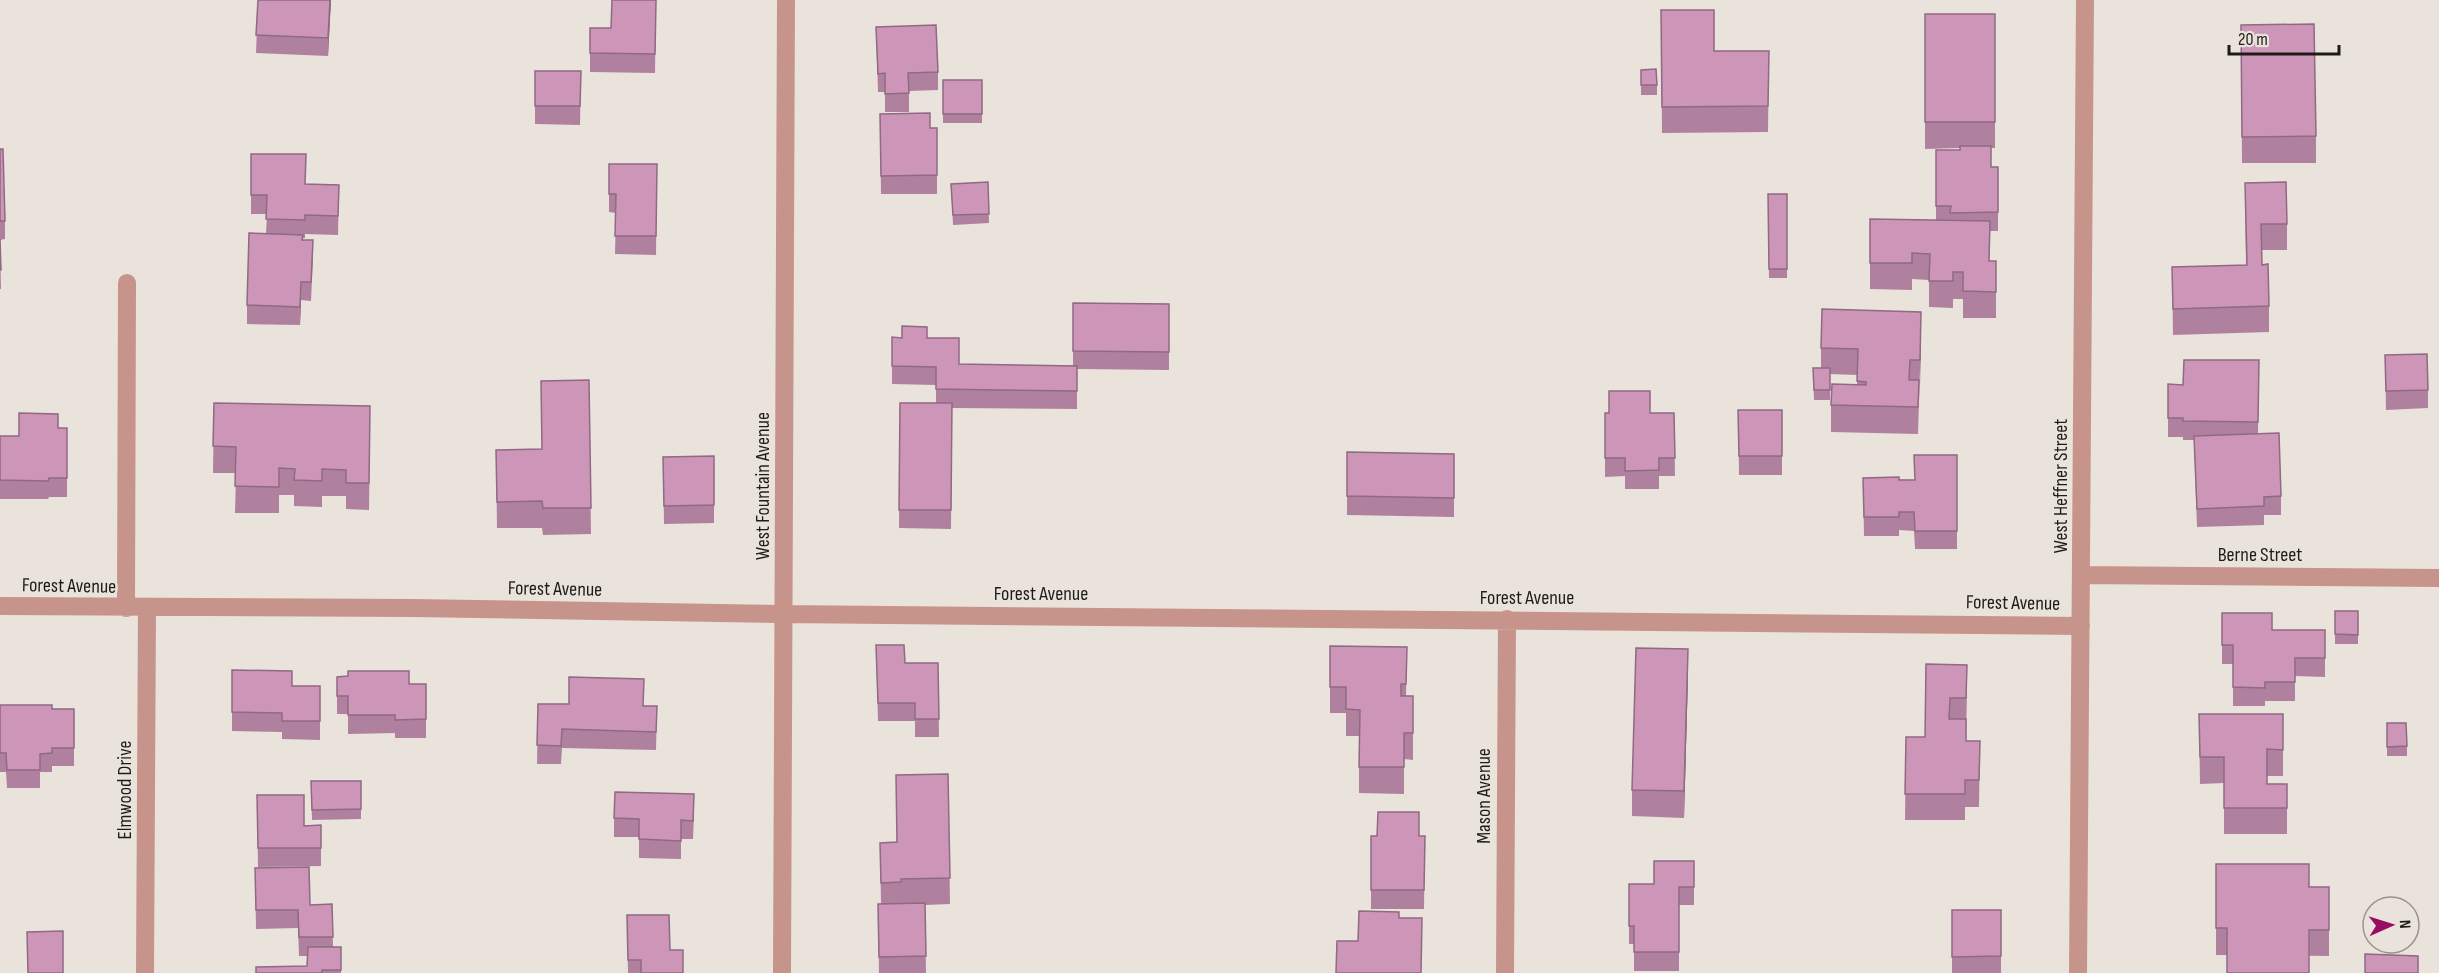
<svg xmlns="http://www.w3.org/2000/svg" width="2439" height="973" font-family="'Sofia Sans Condensed',sans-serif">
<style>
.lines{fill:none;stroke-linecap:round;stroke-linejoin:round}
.minor{stroke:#c7948b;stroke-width:18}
.wall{fill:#b0819f}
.shaded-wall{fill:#906982}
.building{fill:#cd96b9;stroke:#906982;stroke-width:1.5}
.labels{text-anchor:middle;stroke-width:5;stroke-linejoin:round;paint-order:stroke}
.street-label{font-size:20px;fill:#1e1c19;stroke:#e9e3dc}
</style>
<rect width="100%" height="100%" fill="#e9e3dc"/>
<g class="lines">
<path class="minor" d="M 2081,575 L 2439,578
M 0,606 L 413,608 L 784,614 L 2081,626
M 126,608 L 127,283
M 145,973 L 147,607
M 782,973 L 786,0
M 1505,973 L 1507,619
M 2078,973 L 2085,0"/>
</g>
<path class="wall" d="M 258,0 L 331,0 L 328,56 L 256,53 Z
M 656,0 L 655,73 L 590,72 L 590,28 L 611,28 Z
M 1661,10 L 1714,51 L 1769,51 L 1768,132 L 1662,133 Z
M 1925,14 L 1995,14 L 1995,148 L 1991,148 L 1991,167 L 1998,167 L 1998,231 L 1990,231 L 1989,261 L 1996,287 L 1996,318 L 1963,318 L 1963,299 L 1953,299 L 1953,308 L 1929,307 L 1929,280 L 1912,279 L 1912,290 L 1870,289 L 1870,219 L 1936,220 L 1936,150 L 1960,150 L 1960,148 L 1925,149 Z
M 2241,25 L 2316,136 L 2316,163 L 2242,163 Z
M 876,27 L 938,72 L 938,90 L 909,91 L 909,112 L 885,112 L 885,92 L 878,92 Z
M 1641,70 L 1657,85 L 1657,95 L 1641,95 Z
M 535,71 L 581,71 L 580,125 L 535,124 Z
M 943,80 L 982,80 L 982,123 L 943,123 Z
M 880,114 L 930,128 L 937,128 L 937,194 L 881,194 Z
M 0,149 L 5,221 L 5,239 L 0,240 L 1,289 L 0,289 Z
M 251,154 L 306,184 L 339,185 L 338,235 L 305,234 L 305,238 L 303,238 L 303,240 L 313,259 L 311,301 L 301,300 L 300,325 L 247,324 L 247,305 L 266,234 L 267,214 L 251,214 Z
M 609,164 L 657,164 L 656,255 L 615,254 L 616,213 L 609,212 Z
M 988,182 L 989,223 L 953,225 L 951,184 Z
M 2245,183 L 2287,224 L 2287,250 L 2262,250 L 2262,265 L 2269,306 L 2269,332 L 2173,335 L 2172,267 L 2246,265 Z
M 1768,194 L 1787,194 L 1787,278 L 1769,278 Z
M 1073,303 L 1169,304 L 1169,370 L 1077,369 L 1077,409 L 952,408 L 951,529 L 899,528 L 900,403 L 936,403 L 936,385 L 892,384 L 892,337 L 927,338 L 959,364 L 1073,366 Z
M 1921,338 L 1918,434 L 1831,432 L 1831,405 L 1857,385 L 1857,375 L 1830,374 L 1830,400 L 1814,400 L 1813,368 L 1821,368 L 1821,348 Z
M 2385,355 L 2428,390 L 2428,408 L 2386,410 Z
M 2259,360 L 2258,434 L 2281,496 L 2281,515 L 2264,515 L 2264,525 L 2197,527 L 2194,440 L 2183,440 L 2183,437 L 2168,437 L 2168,384 L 2183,385 Z
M 589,380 L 591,534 L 543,535 L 542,528 L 497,528 L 496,450 L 542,449 Z
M 214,403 L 370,432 L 369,510 L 346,509 L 346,496 L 322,496 L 322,507 L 294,506 L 294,495 L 279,495 L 279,513 L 235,513 L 236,473 L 213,473 Z
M 1738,410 L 1782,410 L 1782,475 L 1739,475 Z
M 1605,413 L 1674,413 L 1675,476 L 1659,476 L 1659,489 L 1625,489 L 1625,476 L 1605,477 Z
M 58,428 L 67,428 L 67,497 L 49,497 L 48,499 L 0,499 L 0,436 L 19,436 Z
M 1347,452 L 1454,454 L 1454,517 L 1347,515 Z
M 1957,455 L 1957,549 L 1915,549 L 1914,531 L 1899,530 L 1899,536 L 1864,536 L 1863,478 L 1914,480 Z
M 714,456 L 714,523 L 664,524 L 663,457 Z
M 2335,611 L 2358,611 L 2358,644 L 2335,644 Z
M 2222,613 L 2272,630 L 2325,630 L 2325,677 L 2295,676 L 2295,701 L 2265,701 L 2265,706 L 2233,706 L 2233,664 L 2222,664 Z
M 876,645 L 905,663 L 938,663 L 939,737 L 915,737 L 915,721 L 878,721 Z
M 1330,646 L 1407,647 L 1406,696 L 1413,696 L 1413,760 L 1404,759 L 1404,794 L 1359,793 L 1359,736 L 1346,736 L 1346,713 L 1330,713 Z
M 1926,664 L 1967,691 L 1966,741 L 1980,741 L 1979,807 L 1965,807 L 1965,820 L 1905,820 L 1906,737 L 1925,737 Z
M 1688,675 L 1684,818 L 1632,816 L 1632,790 Z
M 337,677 L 409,684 L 426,684 L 426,738 L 395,738 L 395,733 L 348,734 L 348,714 L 337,714 Z
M 320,686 L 320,740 L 282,739 L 282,732 L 232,731 L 232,712 Z
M 538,704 L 657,706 L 656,750 L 562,748 L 561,764 L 537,764 Z
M 0,705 L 52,709 L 74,709 L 74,766 L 52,766 L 52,772 L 40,772 L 40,788 L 7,788 L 6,772 L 0,772 Z
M 2199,714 L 2283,714 L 2283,776 L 2267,776 L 2267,784 L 2287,784 L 2287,834 L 2224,834 L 2224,783 L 2200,784 Z
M 2387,723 L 2407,746 L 2407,756 L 2387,756 Z
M 948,774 L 950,904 L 925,905 L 926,973 L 879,973 L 878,904 L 881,904 L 880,843 L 896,842 Z
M 311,781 L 361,781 L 361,819 L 312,820 Z
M 257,795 L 304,826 L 321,825 L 321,866 L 258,867 Z
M 694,813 L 693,839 L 681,839 L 681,859 L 639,858 L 639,837 L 614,837 L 614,818 Z
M 1371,836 L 1425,836 L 1424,909 L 1371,909 Z
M 1694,861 L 1694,905 L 1679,905 L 1679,971 L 1634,971 L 1634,944 L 1629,944 L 1629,884 L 1654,884 Z
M 2216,864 L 2309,887 L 2329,913 L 2329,956 L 2216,955 Z
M 255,868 L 310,905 L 332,904 L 333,947 L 341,947 L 341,973 L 256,973 L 307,966 L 308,956 L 299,956 L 298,928 L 256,929 Z
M 1952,910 L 2001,910 L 2001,973 L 1952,973 Z
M 627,915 L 670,950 L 683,973 L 628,973 Z"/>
<path class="shaded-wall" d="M 330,0 L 331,0 L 328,56 L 328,38 Z
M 301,282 L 301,300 L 300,325 L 300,307 Z
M 1921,312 L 1921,338 L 1920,387 L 1920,360 Z
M 1688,649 L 1688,675 L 1684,818 L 1684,791 Z"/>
<path class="building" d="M 258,0 L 330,0 L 328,38 L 256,35 Z
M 612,0 L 656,0 L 655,54 L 590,53 L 590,28 L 611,28 Z
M 1661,10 L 1714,10 L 1714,51 L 1769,51 L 1768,106 L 1662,107 Z
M 1925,14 L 1995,14 L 1995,122 L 1925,122 Z
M 2314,24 L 2316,136 L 2242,137 L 2241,25 Z
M 936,25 L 938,72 L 908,73 L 909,93 L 885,94 L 885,73 L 878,74 L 876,27 Z
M 1656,69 L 1657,85 L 1641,85 L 1641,70 Z
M 535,71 L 581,71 L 580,106 L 535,106 Z
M 943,80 L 982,80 L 982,114 L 943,114 Z
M 930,113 L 930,128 L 937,128 L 937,175 L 881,176 L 880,114 Z
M 1960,146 L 1991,146 L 1991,167 L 1998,167 L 1998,212 L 1950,213 L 1951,206 L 1936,206 L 1936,150 L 1960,150 Z
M 0,149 L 3,149 L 5,221 L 0,221 Z
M 251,154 L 306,154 L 305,184 L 339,185 L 338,216 L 305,215 L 305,220 L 266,219 L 267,195 L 251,195 Z
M 609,164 L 657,164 L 656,236 L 615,236 L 616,194 L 609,194 Z
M 988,182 L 989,214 L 953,215 L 951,184 Z
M 2286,182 L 2287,224 L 2261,224 L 2262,265 L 2268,264 L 2269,306 L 2173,309 L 2172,267 L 2247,265 L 2245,183 Z
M 1768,194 L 1787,194 L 1787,269 L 1769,269 Z
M 1870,219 L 1990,221 L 1989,261 L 1996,261 L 1996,292 L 1963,291 L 1963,272 L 1953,272 L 1953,281 L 1929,281 L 1930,254 L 1912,253 L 1912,263 L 1870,263 Z
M 249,233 L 303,235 L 302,240 L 313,240 L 311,282 L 301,282 L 300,307 L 247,305 Z
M 0,239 L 1,270 L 0,270 Z
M 1073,303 L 1169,304 L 1169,352 L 1073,351 Z
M 1822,309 L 1921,312 L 1920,360 L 1910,360 L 1909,380 L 1919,380 L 1918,407 L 1831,405 L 1832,384 L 1866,385 L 1866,382 L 1857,381 L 1858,349 L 1821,348 Z
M 902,326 L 927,327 L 927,338 L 959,338 L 959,364 L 1077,366 L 1077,391 L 936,389 L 936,367 L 892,366 L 892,337 L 902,338 Z
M 2427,354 L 2428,390 L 2386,391 L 2385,355 Z
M 2184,360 L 2259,360 L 2258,422 L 2183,421 L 2183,418 L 2168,418 L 2168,384 L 2183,385 Z
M 1813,368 L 1830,368 L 1830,390 L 1814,390 Z
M 589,380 L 591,508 L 543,508 L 542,501 L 497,502 L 496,450 L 542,449 L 541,381 Z
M 1609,391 L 1650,391 L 1650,413 L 1674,413 L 1675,458 L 1659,458 L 1659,470 L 1625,471 L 1625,458 L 1605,458 L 1605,413 L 1609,413 Z
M 214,403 L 370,406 L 369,483 L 346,483 L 346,470 L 322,469 L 322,481 L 294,480 L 295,469 L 279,468 L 279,487 L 235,486 L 236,447 L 213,446 Z
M 900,403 L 952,403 L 951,510 L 899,510 Z
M 1738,410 L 1782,410 L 1782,456 L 1739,456 Z
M 19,413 L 58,414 L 58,428 L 67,428 L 67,478 L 49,478 L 48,481 L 0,480 L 0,436 L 19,436 Z
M 2279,433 L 2281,496 L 2264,497 L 2264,506 L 2197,509 L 2194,436 Z
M 1347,452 L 1454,454 L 1454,498 L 1347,496 Z
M 1914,455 L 1957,455 L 1957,531 L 1915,531 L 1914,512 L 1899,512 L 1899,517 L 1864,517 L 1863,478 L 1899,477 L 1899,480 L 1915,480 Z
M 714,456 L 714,505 L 664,506 L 663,457 Z
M 2335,611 L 2358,611 L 2358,635 L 2335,634 Z
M 2222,613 L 2272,613 L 2272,630 L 2325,630 L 2325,658 L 2295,658 L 2295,682 L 2265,682 L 2265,688 L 2233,687 L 2233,645 L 2222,645 Z
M 876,645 L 904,645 L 905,663 L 938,663 L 939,719 L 915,719 L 915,703 L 878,703 Z
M 1330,646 L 1407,647 L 1406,684 L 1401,684 L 1401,696 L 1413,696 L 1413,733 L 1404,733 L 1404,767 L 1359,767 L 1360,710 L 1346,709 L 1346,687 L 1330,687 Z
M 1636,648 L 1688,649 L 1684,791 L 1632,790 Z
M 1926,664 L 1967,665 L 1966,698 L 1950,698 L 1949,719 L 1966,719 L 1966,741 L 1980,741 L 1979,780 L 1965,780 L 1965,794 L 1905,794 L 1906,737 L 1925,737 Z
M 232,670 L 292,671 L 292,686 L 320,686 L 320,721 L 282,721 L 282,713 L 232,712 Z
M 348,671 L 409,671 L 409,684 L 426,684 L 426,719 L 395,720 L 395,715 L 348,715 L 348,696 L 337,696 L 337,677 L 348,676 Z
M 569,677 L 644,679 L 643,706 L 657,706 L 656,732 L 562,729 L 561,746 L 537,745 L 538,704 L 569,704 Z
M 0,705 L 52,705 L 52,709 L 74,709 L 74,748 L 52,748 L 52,753 L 40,754 L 40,770 L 7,770 L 6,753 L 0,753 Z
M 2199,714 L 2283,714 L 2283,750 L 2267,749 L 2267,784 L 2287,784 L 2287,808 L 2224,808 L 2224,757 L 2200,757 Z
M 2387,723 L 2406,723 L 2407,746 L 2387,747 Z
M 948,774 L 950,878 L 901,879 L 901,882 L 881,883 L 880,843 L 897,842 L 896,775 Z
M 311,781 L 361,781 L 361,809 L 312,810 Z
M 615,792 L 694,794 L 693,821 L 681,820 L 681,841 L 639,839 L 639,819 L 614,818 Z
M 257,795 L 304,795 L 304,826 L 321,825 L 321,848 L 258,848 Z
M 1378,812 L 1419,812 L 1419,836 L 1425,836 L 1424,890 L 1371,890 L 1371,836 L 1377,836 Z
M 1654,861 L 1694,861 L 1694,887 L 1679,887 L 1679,952 L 1634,952 L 1634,926 L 1629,926 L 1629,884 L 1654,884 Z
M 2216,864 L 2309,864 L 2309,887 L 2329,887 L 2329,930 L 2309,930 L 2309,973 L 2227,973 L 2227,928 L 2216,928 Z
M 309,867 L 310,905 L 332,904 L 333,937 L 299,937 L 298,910 L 256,910 L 255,868 Z
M 925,903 L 926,956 L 879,957 L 878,904 Z
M 1952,910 L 2001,910 L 2001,956 L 1952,957 Z
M 1359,911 L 1399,912 L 1399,918 L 1422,918 L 1421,973 L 1336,973 L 1337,941 L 1358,941 Z
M 627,915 L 669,915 L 670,950 L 683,950 L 683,973 L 641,973 L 641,960 L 628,960 Z
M 63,931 L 63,973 L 28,973 L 27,932 Z
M 308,947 L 341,947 L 341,970 L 322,970 L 322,973 L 256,973 L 256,967 L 307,966 Z
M 2365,954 L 2418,956 L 2418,973 L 2365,973 Z"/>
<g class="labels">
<g class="street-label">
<text transform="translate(762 486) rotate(-90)" y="7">West Fountain Avenue</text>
<text transform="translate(2060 486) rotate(-90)" y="7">West Heffner Street</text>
<text x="2260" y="561">Berne Street</text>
<text transform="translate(69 585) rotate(1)" y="7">Forest Avenue</text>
<text transform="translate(555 588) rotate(1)" y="7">Forest Avenue</text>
<text x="1041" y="600">Forest Avenue</text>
<text x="1527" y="604">Forest Avenue</text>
<text transform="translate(2013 602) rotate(1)" y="7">Forest Avenue</text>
<text transform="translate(124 790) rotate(-90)" y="7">Elmwood Drive</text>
<text transform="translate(1483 796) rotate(-90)" y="7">Mason Avenue</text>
</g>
</g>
<g transform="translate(2391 925) rotate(87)"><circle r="28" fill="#e9e3dc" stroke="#98938e" stroke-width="1.5"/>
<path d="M0-4.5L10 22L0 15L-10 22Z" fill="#980c61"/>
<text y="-9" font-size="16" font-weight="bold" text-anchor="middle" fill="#1e1c19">N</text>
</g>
<path d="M2229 45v9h110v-9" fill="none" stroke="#1e1c19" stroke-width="3"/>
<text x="2238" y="45" font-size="18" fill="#1e1c19" stroke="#e9e3dc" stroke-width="4.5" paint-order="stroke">20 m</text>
</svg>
